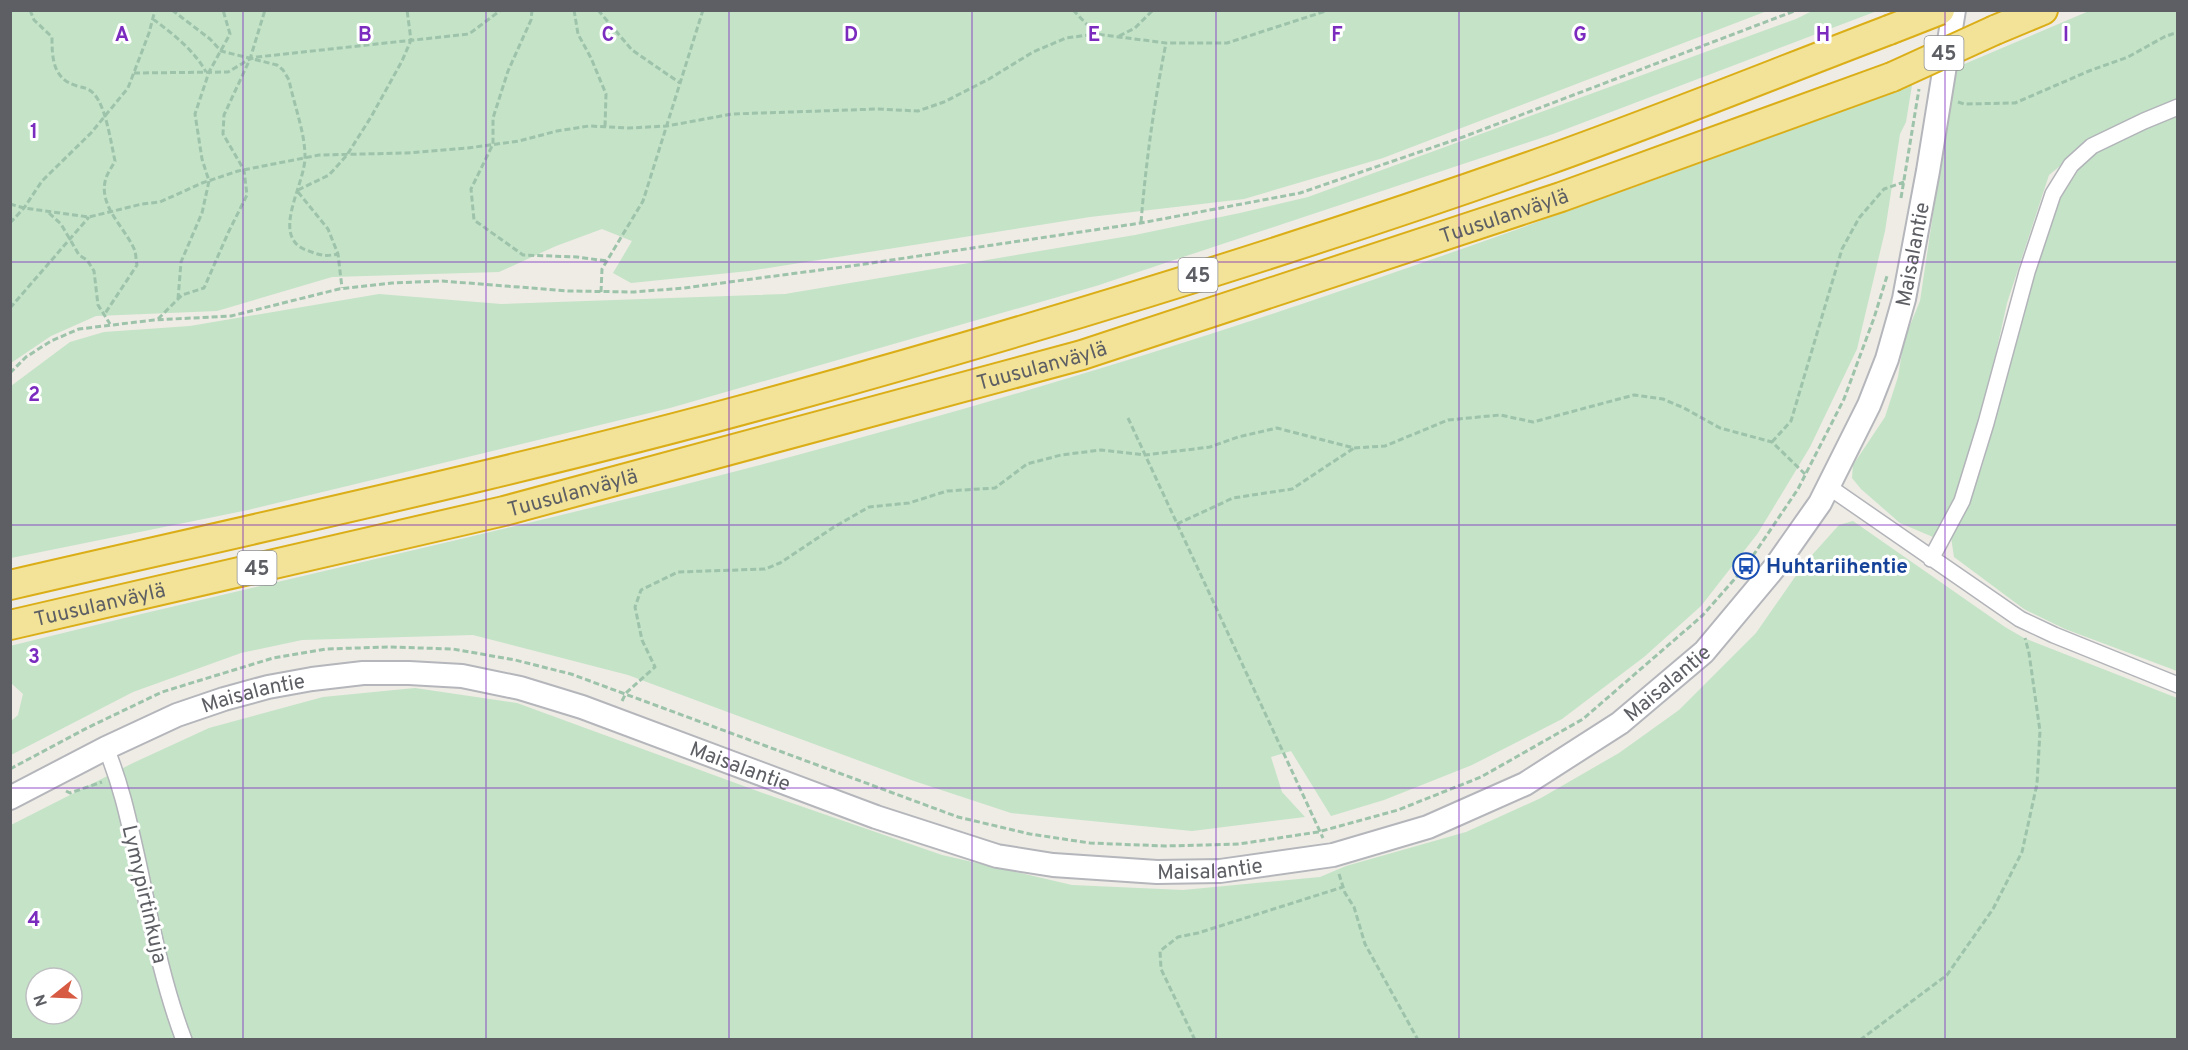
<svg xmlns="http://www.w3.org/2000/svg" width="2188" height="1050" font-family="Overpass,sans-serif">
<style>
.green{fill:#c4e3c7;fill-rule:evenodd}
.lines{fill:none;stroke-linecap:round;stroke-linejoin:round}
.street-casing{stroke:#b2b4b9;stroke-width:18}
.secondary-casing{stroke:#b4b6bb;stroke-width:26}
.highway-casing{stroke:#dbae18;stroke-width:32}
.path{stroke:#9ec3ab;stroke-width:3;stroke-dasharray:6 3;stroke-linecap:butt}
.street{stroke:#fff;stroke-width:15}
.secondary{stroke:#fff;stroke-width:22}
.highway{stroke:#f2e398;stroke-width:28}
.highway-bridge-casing{stroke:#dbae18;stroke-width:32;stroke-linecap:butt}
.highway-bridge{stroke:#f2e398;stroke-width:28}
.grid{fill:none;stroke:#7b2cbf;stroke-width:1.5;stroke-opacity:0.55}
.labels{text-anchor:middle;stroke-width:6;stroke-linejoin:round;paint-order:stroke}
.shield{fill:#fff;stroke:#8e8f92;stroke-width:1.5}
.shield-label{font-size:20px;font-weight:bold;fill:#5d5f64}
.street-label{font-size:21px;fill:#5d5f64;stroke:#fff}
.transit-label{font-size:21px;font-weight:bold;fill:#164399;stroke:#fff;text-anchor:start}
.grid-label{font-size:20px;text-anchor:middle;font-weight:bold;fill:#7b2cbf;stroke:#fff;stroke-width:6;stroke-linejoin:round;paint-order:stroke}
</style>
<rect width="100%" height="100%" fill="#eeece5"/>
<path class="green" d="M 11,10 L 1767,10 L 1767,11 L 1383,158 L 1244,199 L 1090,217 L 749,271 L 631,283 L 613,273 L 632,241 L 602,229 L 556,246 L 499,272 L 332,277 L 217,311 L 96,316 L 51,336 L 11,363 Z
M 1814,10 L 1877,11 L 1553,134 L 1096,286 L 670,408 L 248,510 L 11,558 L 11,386 L 70,342 L 104,332 L 190,326 L 379,294 L 501,304 L 785,294 L 1135,235 L 1240,213 L 1308,197 L 1796,19 Z
M 2089,11 L 2177,11 L 2177,100 L 2102,132 L 2049,175 L 2007,303 L 1985,402 L 1960,499 L 1933,537 L 1900,523 L 1861,489 L 1852,478 L 1853,465 L 1885,417 L 1898,377 L 1904,340 L 1920,301 L 1955,68 Z
M 1912,85 L 1906,122 L 1900,134 L 1885,231 L 1857,349 L 1810,447 L 1758,533 L 1701,606 L 1644,657 L 1562,719 L 1472,765 L 1384,800 L 1331,816 L 1291,751 L 1271,757 L 1282,792 L 1305,817 L 1192,831 L 1011,813 L 914,781 L 628,675 L 473,635 L 302,640 L 241,653 L 133,692 L 11,755 L 11,721 L 18,715 L 23,694 L 11,683 L 10,646 C 275,580 542,524 805,453 C 972,408 1138,359 1302,304 C 1507,235 1709,160 1912,85 Z
M 2177,112 L 2177,671 L 2065,629 L 2024,609 L 1954,557 L 1951,537 L 1982,467 L 2046,234 L 2061,197 L 2090,152 Z
M 1853,521 L 2005,627 L 2024,638 L 2177,698 L 2177,1039 L 11,1040 L 11,825 L 133,763 L 209,728 L 323,697 L 415,688 L 517,703 L 760,792 L 942,855 L 1072,885 L 1183,890 L 1320,877 L 1346,866 L 1466,832 L 1541,798 L 1619,753 L 1679,710 L 1756,633 L 1804,564 L 1839,525 ZM 36,978 L 72,978 L 72,1014 L 36,1014 Z"/>
<g class="lines">
<g class="street-casing">
<path id="street" d="M 1829,487 L 2020,619 L 2054,635 L 2178,685
M 1931,559 L 1962,501 L 1986,423 L 2027,272 L 2053,194 L 2071,165 L 2092,146 L 2144,121 L 2178,107
M 106,748 C 122,787 129,822 138,862 C 151,922 162,982 184,1040"/>
</g>
<g class="secondary-casing">
<g id="secondary">
<path id="s1" d="M 10,798 L 106,748 L 177,715 L 224,699 L 268,687 L 312,679 L 363,673 L 409,673 L 462,676 L 520,688 L 582,707 L 876,817 L 997,856 L 1053,865 L 1157,872 L 1220,871 L 1333,855 L 1428,827 L 1525,784 L 1620,723 L 1704,652 L 1775,567 L 1820,503 L 1869,405 L 1887,359 L 1904,299 L 1928,171 L 1954,10"/>
</g>
</g>
<g class="highway-casing">
<g id="highway">
<path d="M 1995,30 L 2043,10"/>
<path d="M 10,585 C 270,525 530,469 786,398 C 1042,327 1298,249 1548,160 C 1663,119 1776,73 1889,30"/>
<path id="s2" d="M 10,625 L 504,511 L 1082,355 L 1561,197 L 1892,77"/>
</g>
</g>
<path class="path" d="M 30,10 L 34,20 L 52,37 C 52,59 53,79 77,86 C 84,88 89,88 94,94 C 106,107 111,143 115,161 C 112,167 108,172 106,178 C 97,206 126,228 135,251 C 136,255 136,261 137,265 L 104,315
M 172,10 L 210,39 L 221,51 L 277,65 L 283,70 L 289,80 C 294,105 305,132 305,157 C 305,185 270,236 306,250 C 320,255 323,257 338,254
M 532,10 L 531,20 L 508,71 L 493,118 L 493,144 L 471,189 L 474,220 L 523,255 L 577,257 L 607,261
M 574,10 L 578,34 L 591,58 L 606,94 L 605,127
M 598,10 L 632,50 L 680,83
M 1073,10 L 1096,34 L 1166,43 L 1227,43 L 1329,10
M 153,19 C 173,34 194,50 206,72
M 1119,36 L 1135,28 L 1153,10
M 134,73 L 228,72 L 250,59 L 257,57 L 469,34 L 501,10
M 1958,102 L 1964,104 L 2015,103 L 2089,71 L 2128,57 L 2164,37 L 2178,32
M 298,190 L 329,175 L 347,155 L 371,117 L 402,61 L 411,40 L 407,10
M 298,192 L 328,229 L 338,254 L 342,288
M 1901,198 L 1919,89
M 10,204 L 24,208 L 89,217 L 142,204 L 160,202 L 202,183 L 238,171 L 319,155 L 406,153 L 468,148 L 519,141 L 557,131 L 589,126 L 629,128 L 667,126 L 732,114 L 878,109 L 918,111 L 944,102 L 989,79 L 1033,52 L 1066,38 L 1096,34
M 49,213 L 61,224 L 79,255 L 87,260 L 94,271 L 98,305 L 110,324
M 1141,222 C 1146,162 1154,103 1166,43
M 10,223 L 24,208 L 42,181 L 91,133 L 128,88 L 149,33 L 155,10
M 601,292 L 602,269 L 643,201 L 703,10
M 178,299 L 181,262 L 202,213 L 209,181 L 202,159 L 195,114 L 209,72 L 230,34 L 223,10
M 10,308 L 89,217
M 158,319 L 182,295 L 204,288 L 228,233 L 247,195 L 244,170 L 223,134 L 224,115 L 250,59 L 265,10
M 10,373 L 26,357 L 51,341 L 79,329 L 154,320 L 231,316 L 339,289 L 392,283 L 442,281 L 569,291 L 634,292 L 684,288 L 858,265 L 1141,223 L 1300,193 L 1463,137 L 1797,10
M 1128,418 L 1323,838
M 1772,442 L 1791,421 L 1842,249 L 1859,218 L 1884,189 L 1904,182
M 1177,524 L 1233,498 L 1292,489 L 1354,448
M 622,701 L 626,693 L 655,667 L 642,640 L 635,607 L 641,590 L 678,572 L 765,569 L 780,563 L 834,527 L 869,507 L 909,503 L 947,491 L 995,488 L 1027,464 L 1061,455 L 1101,450 L 1145,455 L 1210,447 L 1238,437 L 1277,428 L 1354,448 L 1385,446 L 1448,420 L 1500,415 L 1533,422 L 1634,395 L 1663,399 L 1684,408 L 1720,428 L 1772,442 L 1805,474
M 10,769 L 87,728 L 162,692 L 273,658 L 326,649 L 389,647 L 453,649 L 515,660 L 571,674 L 958,817 L 1030,834 L 1090,843 L 1165,846 L 1239,844 L 1318,832 L 1398,810 L 1481,777 L 1583,719 L 1702,616 L 1746,566 L 1798,489 L 1844,399 L 1874,318 L 1887,276
M 66,791 L 70,793 L 102,782
M 1339,874 L 1345,893 L 1354,907 L 1365,944 L 1418,1040
M 1195,1040 L 1161,969 L 1160,951 L 1178,937 L 1198,933 L 1343,887
M 1860,1040 L 1947,975 L 1993,909 L 2022,852 L 2037,784 L 2040,731 L 2029,653 L 2025,638"/>
<use href="#street" class="street"/>
<use href="#secondary" class="secondary"/>
<use href="#highway" class="highway"/>
<g class="highway-bridge-casing">
<path id="highway-bridge" d="M 1889,30 L 1940,10
M 1892,77 L 1995,30"/>
</g>
<use href="#highway-bridge" class="highway-bridge"/>
</g>
<path class="grid" d="M 243,10 L 243,1040M 486,10 L 486,1040M 729,10 L 729,1040M 972,10 L 972,1040M 1216,10 L 1216,1040M 1459,10 L 1459,1040M 1702,10 L 1702,1040M 1945,10 L 1945,1040M 10,262 L 2178,262M 10,525 L 2178,525M 10,788 L 2178,788"/>
<defs>
<g id="bus-ring" transform="scale(1.35)"><circle r="9.5" fill="#fff" stroke="#1a4fb4" stroke-width="1.5"/><path d="M-5-6H5V4H4V6H2V4H-2V6H-4V4H-5ZM-3.5-4V0h7V-4ZM-3.5 1.2v1.5H-2V1.2ZM2 1.2v1.5H3.5V1.2Z" fill="#1a4fb4"/></g>
</defs>
<g fill-rule="evenodd">
<use href="#bus-ring" x="1746" y="566"/>
</g>
<g class="labels">
<g class="shield">
<rect x="1924.5" y="36" width="39" height="34" rx="4.5"/>
<rect x="1178.5" y="258" width="39" height="34" rx="4.5"/>
<rect x="237.5" y="551" width="39" height="34" rx="4.5"/>
</g>
<g class="shield-label">
<text x="1944" y="60">45</text>
<text x="1198" y="282">45</text>
<text x="257" y="575">45</text>
</g>
<g class="street-label">
<text dy="7" stroke="none"><textPath href="#s2" startOffset="1550">Tuusulanväylä</textPath></text>
<text dy="7" stroke="none"><textPath href="#s1" startOffset="2264">Maisalantie</textPath></text>
<text dy="7" stroke="none"><textPath href="#s2" startOffset="1064">Tuusulanväylä</textPath></text>
<text dy="7" stroke="none"><textPath href="#s2" startOffset="578">Tuusulanväylä</textPath></text>
<text dy="7" stroke="none"><textPath href="#s2" startOffset="92">Tuusulanväylä</textPath></text>
<text dy="7" stroke="none"><textPath href="#s1" startOffset="1760">Maisalantie</textPath></text>
<text dy="7" stroke="none"><textPath href="#s1" startOffset="266">Maisalantie</textPath></text>
<text dy="7" stroke="none"><textPath href="#s1" startOffset="770">Maisalantie</textPath></text>
<text dy="7" stroke="none"><textPath href="#s1" startOffset="1256">Maisalantie</textPath></text>
<text transform="translate(145 894) rotate(77)" y="7">Lymypirtinkuja</text>
</g>
<g class="transit-label">
<text x="1766" y="573">Huhtariihentie</text>
</g>
</g>
<g class="grid-label">
<text x="122" y="41">A</text>
<text x="365" y="41">B</text>
<text x="608" y="41">C</text>
<text x="851" y="41">D</text>
<text x="1094" y="41">E</text>
<text x="1337" y="41">F</text>
<text x="1580" y="41">G</text>
<text x="1823" y="41">H</text>
<text x="2066" y="41">I</text>
<text x="34" y="138">1</text>
<text x="34" y="401">2</text>
<text x="34" y="663">3</text>
<text x="34" y="926">4</text>
</g>
<rect width="2188" height="1050" fill="none" stroke="#5d5f64" stroke-width="24"/>
<g transform="translate(54 996) rotate(252)"><circle r="28" fill="#ffffff" stroke="#bebfc1" stroke-width="1.5"/>
<path d="M0-4.5L10 22L0 15L-10 22Z" fill="#d75a42"/>
<text y="-9" font-size="16" font-weight="bold" text-anchor="middle" fill="#5d5f64">N</text>
</g>
</svg>
